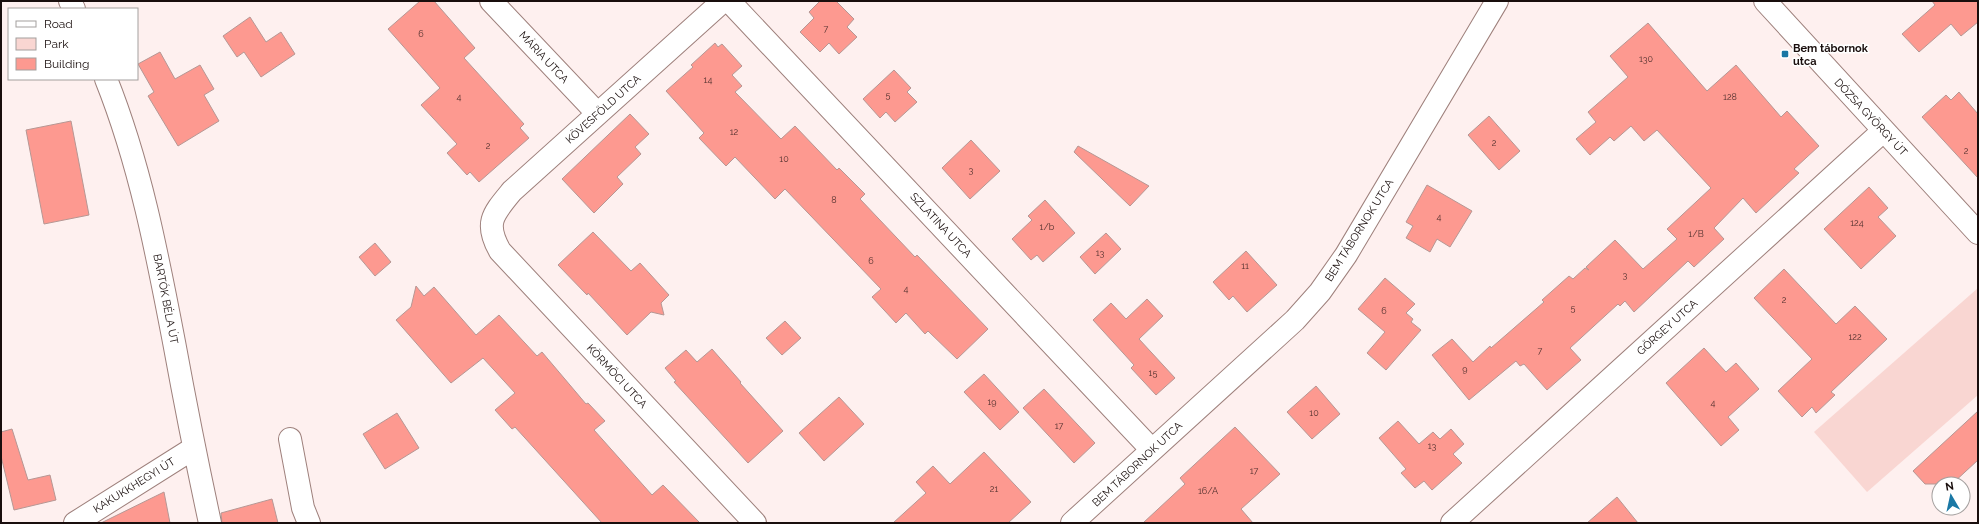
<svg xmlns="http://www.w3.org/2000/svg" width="1979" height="524" font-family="Raleway,sans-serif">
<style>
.green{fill:#f9d6d2}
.building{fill:#fd9990;stroke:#b69794}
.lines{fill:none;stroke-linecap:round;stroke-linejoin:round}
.minor-casing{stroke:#9e807c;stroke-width:24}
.minor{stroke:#fff;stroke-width:22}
.poi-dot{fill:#1a78a5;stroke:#fff;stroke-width:1.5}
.labels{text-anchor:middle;stroke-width:3;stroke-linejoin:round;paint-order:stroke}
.number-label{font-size:9px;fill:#52312e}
.poi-label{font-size:11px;font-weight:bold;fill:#190e0d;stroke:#fff;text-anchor:start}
.street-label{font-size:11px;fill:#190e0d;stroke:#fff}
</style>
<rect width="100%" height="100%" fill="#fef0ef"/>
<path class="green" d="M 1978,288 L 1978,395 L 1867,492 L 1814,432 Z"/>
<path class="building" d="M 420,1 L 434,1 L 475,48 L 464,58 L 524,124 L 520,128 L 529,138 L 479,182 L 470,172 L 467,175 L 447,153 L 457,144 L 421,105 L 440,88 L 388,29 Z
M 820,1 L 836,1 L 854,19 L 847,27 L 857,37 L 839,54 L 829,43 L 820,52 L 800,32 L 814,18 L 809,12 Z
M 1932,1 L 1978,1 L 1978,22 L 1961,36 L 1951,24 L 1919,52 L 1902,34 L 1935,5 Z
M 250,17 L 266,42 L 281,32 L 295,54 L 261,77 L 244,52 L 237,57 L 223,36 Z
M 1648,23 L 1707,91 L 1736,65 L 1781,117 L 1787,111 L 1819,146 L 1794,169 L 1799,173 L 1756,213 L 1743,198 L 1714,228 L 1724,239 L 1694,267 L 1688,261 L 1634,312 L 1625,301 L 1620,306 L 1618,304 L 1570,348 L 1581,360 L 1547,390 L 1524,364 L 1520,366 L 1516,361 L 1469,400 L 1432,355 L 1452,339 L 1473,362 L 1490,346 L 1491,348 L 1544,302 L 1542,300 L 1569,276 L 1573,279 L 1585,268 L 1589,270 L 1586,267 L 1615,240 L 1643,269 L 1677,239 L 1667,229 L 1711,188 L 1657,130 L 1644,141 L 1631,126 L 1614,141 L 1610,137 L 1590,155 L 1576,139 L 1596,122 L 1588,112 L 1628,77 L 1610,56 Z
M 715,43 L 718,47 L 722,44 L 742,66 L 732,75 L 742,86 L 735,92 L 781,139 L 795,126 L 837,170 L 839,168 L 865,194 L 860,199 L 915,257 L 917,255 L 988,329 L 957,359 L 928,331 L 925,334 L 906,313 L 896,323 L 872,297 L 881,289 L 785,189 L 775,199 L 735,157 L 726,166 L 699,138 L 704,133 L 666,91 L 693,67 L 691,65 Z
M 160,52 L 175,79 L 200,65 L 214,89 L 204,95 L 219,121 L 178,146 L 148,96 L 154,92 L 138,64 Z
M 894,70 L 911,88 L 907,92 L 917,102 L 895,122 L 886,112 L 880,118 L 863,99 Z
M 1959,92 L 1978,114 L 1978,178 L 1922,117 L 1946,95 L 1951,100 Z
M 630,114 L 649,134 L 635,147 L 641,154 L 617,177 L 623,184 L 594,213 L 562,179 Z
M 1489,116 L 1520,151 L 1499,170 L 1468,135 Z
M 71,121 L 89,215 L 44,224 L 26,130 Z
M 971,140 L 1000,171 L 970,199 L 942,168 Z
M 1078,146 L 1149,186 L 1130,206 L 1074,152 Z
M 1427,185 L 1472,211 L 1450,247 L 1437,239 L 1430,252 L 1406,238 L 1413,226 L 1406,222 Z
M 1869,187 L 1888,208 L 1878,217 L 1896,236 L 1861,269 L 1824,229 Z
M 1045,200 L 1075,233 L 1043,262 L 1037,255 L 1031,260 L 1012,239 L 1032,220 L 1028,216 Z
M 593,232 L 631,271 L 640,263 L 669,295 L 661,303 L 664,315 L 651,312 L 627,335 L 588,293 L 587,295 L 558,265 Z
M 1106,233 L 1121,249 L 1095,274 L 1080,257 Z
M 375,243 L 391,262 L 375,276 L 359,257 Z
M 1246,251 L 1277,285 L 1247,312 L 1233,296 L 1229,300 L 1213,282 Z
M 1784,269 L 1836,324 L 1855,306 L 1887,339 L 1831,392 L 1835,395 L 1816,413 L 1812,407 L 1802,417 L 1778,391 L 1812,359 L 1754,298 Z
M 1385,278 L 1415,304 L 1406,313 L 1413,319 L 1411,322 L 1421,330 L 1386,370 L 1367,353 L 1385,332 L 1358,309 Z
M 416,286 L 424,296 L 434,287 L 476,335 L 499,315 L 537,356 L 542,352 L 586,404 L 588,403 L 605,421 L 594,430 L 652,495 L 663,485 L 700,523 L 602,523 L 515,427 L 512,429 L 495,410 L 515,393 L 483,358 L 451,383 L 396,320 L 411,307 Z
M 1147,299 L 1163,316 L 1139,339 L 1175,378 L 1156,395 L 1131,368 L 1134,365 L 1093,320 L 1111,303 L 1126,319 Z
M 785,321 L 801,338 L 782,355 L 766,338 Z
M 1704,348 L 1726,372 L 1736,363 L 1759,389 L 1728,417 L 1739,430 L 1721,446 L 1666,383 Z
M 712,349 L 741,382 L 740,383 L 783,431 L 748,463 L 674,382 L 676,381 L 665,368 L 686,350 L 697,362 Z
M 984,374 L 1019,412 L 1000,430 L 964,392 Z
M 1316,386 L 1340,414 L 1312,439 L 1287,412 Z
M 1044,389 L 1095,443 L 1074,463 L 1023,408 Z
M 839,397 L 864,424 L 824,461 L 799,433 Z
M 1978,411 L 1978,460 L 1952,484 L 1925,484 L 1913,471 Z
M 397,413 L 419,448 L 385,469 L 363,434 Z
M 1398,421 L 1419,444 L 1433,432 L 1440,439 L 1451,429 L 1464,444 L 1453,454 L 1462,463 L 1432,490 L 1424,481 L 1415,488 L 1401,473 L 1406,469 L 1379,438 Z
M 1235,427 L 1280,474 L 1241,509 L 1253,523 L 1143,523 L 1185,484 L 1180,478 Z
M 12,429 L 28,480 L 50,475 L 56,500 L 14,510 L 1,456 L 1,432 Z
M 984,452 L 1031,502 L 1008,523 L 893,523 L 926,493 L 916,482 L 933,466 L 950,484 Z
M 164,492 L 170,523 L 101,523 Z
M 1617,497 L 1638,523 L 1587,523 Z
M 272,499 L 278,523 L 222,523 L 221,513 Z"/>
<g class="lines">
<g class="minor-casing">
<path id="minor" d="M 70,1 L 74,9
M 491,1 L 597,113
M 723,1 L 512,191 C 493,214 484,223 500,251 L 755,523
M 729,1 L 1152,450
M 1765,1 L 1978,233
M 106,79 C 140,164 157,253 174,342 C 185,402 197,463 210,523
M 290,439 L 303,508 L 309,523
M 75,523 L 194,448
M 1072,523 L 1295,320 L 1320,292 L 1346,255 L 1497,1
M 1452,523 L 1883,131"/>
</g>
<use href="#minor" class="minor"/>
</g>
<rect class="poi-dot" x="1781" y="50" width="8" height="8" rx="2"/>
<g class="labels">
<g class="number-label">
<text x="826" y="32">7</text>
<text x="421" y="37">6</text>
<text x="1646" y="62">130</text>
<text x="708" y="83">14</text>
<text x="888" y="98">5</text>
<text x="459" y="100">4</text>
<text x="1730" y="100">128</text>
<text x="734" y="135">12</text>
<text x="1494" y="146">2</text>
<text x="488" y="149">2</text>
<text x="1966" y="154">2</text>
<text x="784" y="162">10</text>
<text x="971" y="173">3</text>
<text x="834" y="203">8</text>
<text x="1439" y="220">4</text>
<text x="1857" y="226">124</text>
<text x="1047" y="230">1/b</text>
<text x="1696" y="237">1/B</text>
<text x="1100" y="256">13</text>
<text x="871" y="264">6</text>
<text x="1245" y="269">11</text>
<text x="1625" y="278">3</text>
<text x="906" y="292">4</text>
<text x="1784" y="303">2</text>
<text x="1573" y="311">5</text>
<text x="1384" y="314">6</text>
<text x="1855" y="340">122</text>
<text x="1540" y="354">7</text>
<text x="1465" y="372">9</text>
<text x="1153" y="376">15</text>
<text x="992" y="405">19</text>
<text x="1713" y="406">4</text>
<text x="1314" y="416">10</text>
<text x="1059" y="429">17</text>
<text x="1432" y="449">13</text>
<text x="1254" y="474">17</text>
<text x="994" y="492">21</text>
<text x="1208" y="494">16/A</text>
</g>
<g class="poi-label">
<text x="1793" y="52">Bem tábornok<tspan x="1793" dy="13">utca</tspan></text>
</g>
<g class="street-label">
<text transform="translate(544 57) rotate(47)" y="4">MÁRIA UTCA</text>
<text transform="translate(603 109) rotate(-42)" y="4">KÖVESFÖLD UTCA</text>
<text transform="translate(1871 117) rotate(47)" y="4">DÓZSA GYÖRGY ÚT</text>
<text transform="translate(941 225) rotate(47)" y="4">SZLATINA UTCA</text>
<text transform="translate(1359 230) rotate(-58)" y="4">BEM TÁBORNOK UTCA</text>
<text transform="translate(166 299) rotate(79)" y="4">BARTÓK BÉLA ÚT</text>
<text transform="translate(1667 327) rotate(-42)" y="4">GÖRGEY UTCA</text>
<text transform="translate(617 376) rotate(47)" y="4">KÖRMÖCI UTCA</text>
<text transform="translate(1137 464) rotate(-43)" y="4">BEM TÁBORNOK UTCA</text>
<text transform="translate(134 485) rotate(-32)" y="4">KAKUKKHEGYI ÚT</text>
</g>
</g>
<rect width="1979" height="524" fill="none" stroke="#190e0d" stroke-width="4"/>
<rect x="8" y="8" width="130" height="72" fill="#ffffff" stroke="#a39f9e"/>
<rect x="16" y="21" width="20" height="6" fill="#ffffff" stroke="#a39f9e"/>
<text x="44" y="28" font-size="12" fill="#190e0d">Road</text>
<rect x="16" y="38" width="20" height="12" fill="#f9d6d2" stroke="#a39f9e"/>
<text x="44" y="48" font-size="12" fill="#190e0d">Park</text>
<rect x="16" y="58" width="20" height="12" fill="#fd9990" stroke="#a39f9e"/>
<text x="44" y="68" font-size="12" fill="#190e0d">Building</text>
<g transform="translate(1951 496) rotate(351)"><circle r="19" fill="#ffffff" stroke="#a39f9e"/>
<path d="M0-3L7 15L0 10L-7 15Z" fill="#1a78a5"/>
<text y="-6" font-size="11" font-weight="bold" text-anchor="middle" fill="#190e0d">N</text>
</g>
</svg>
